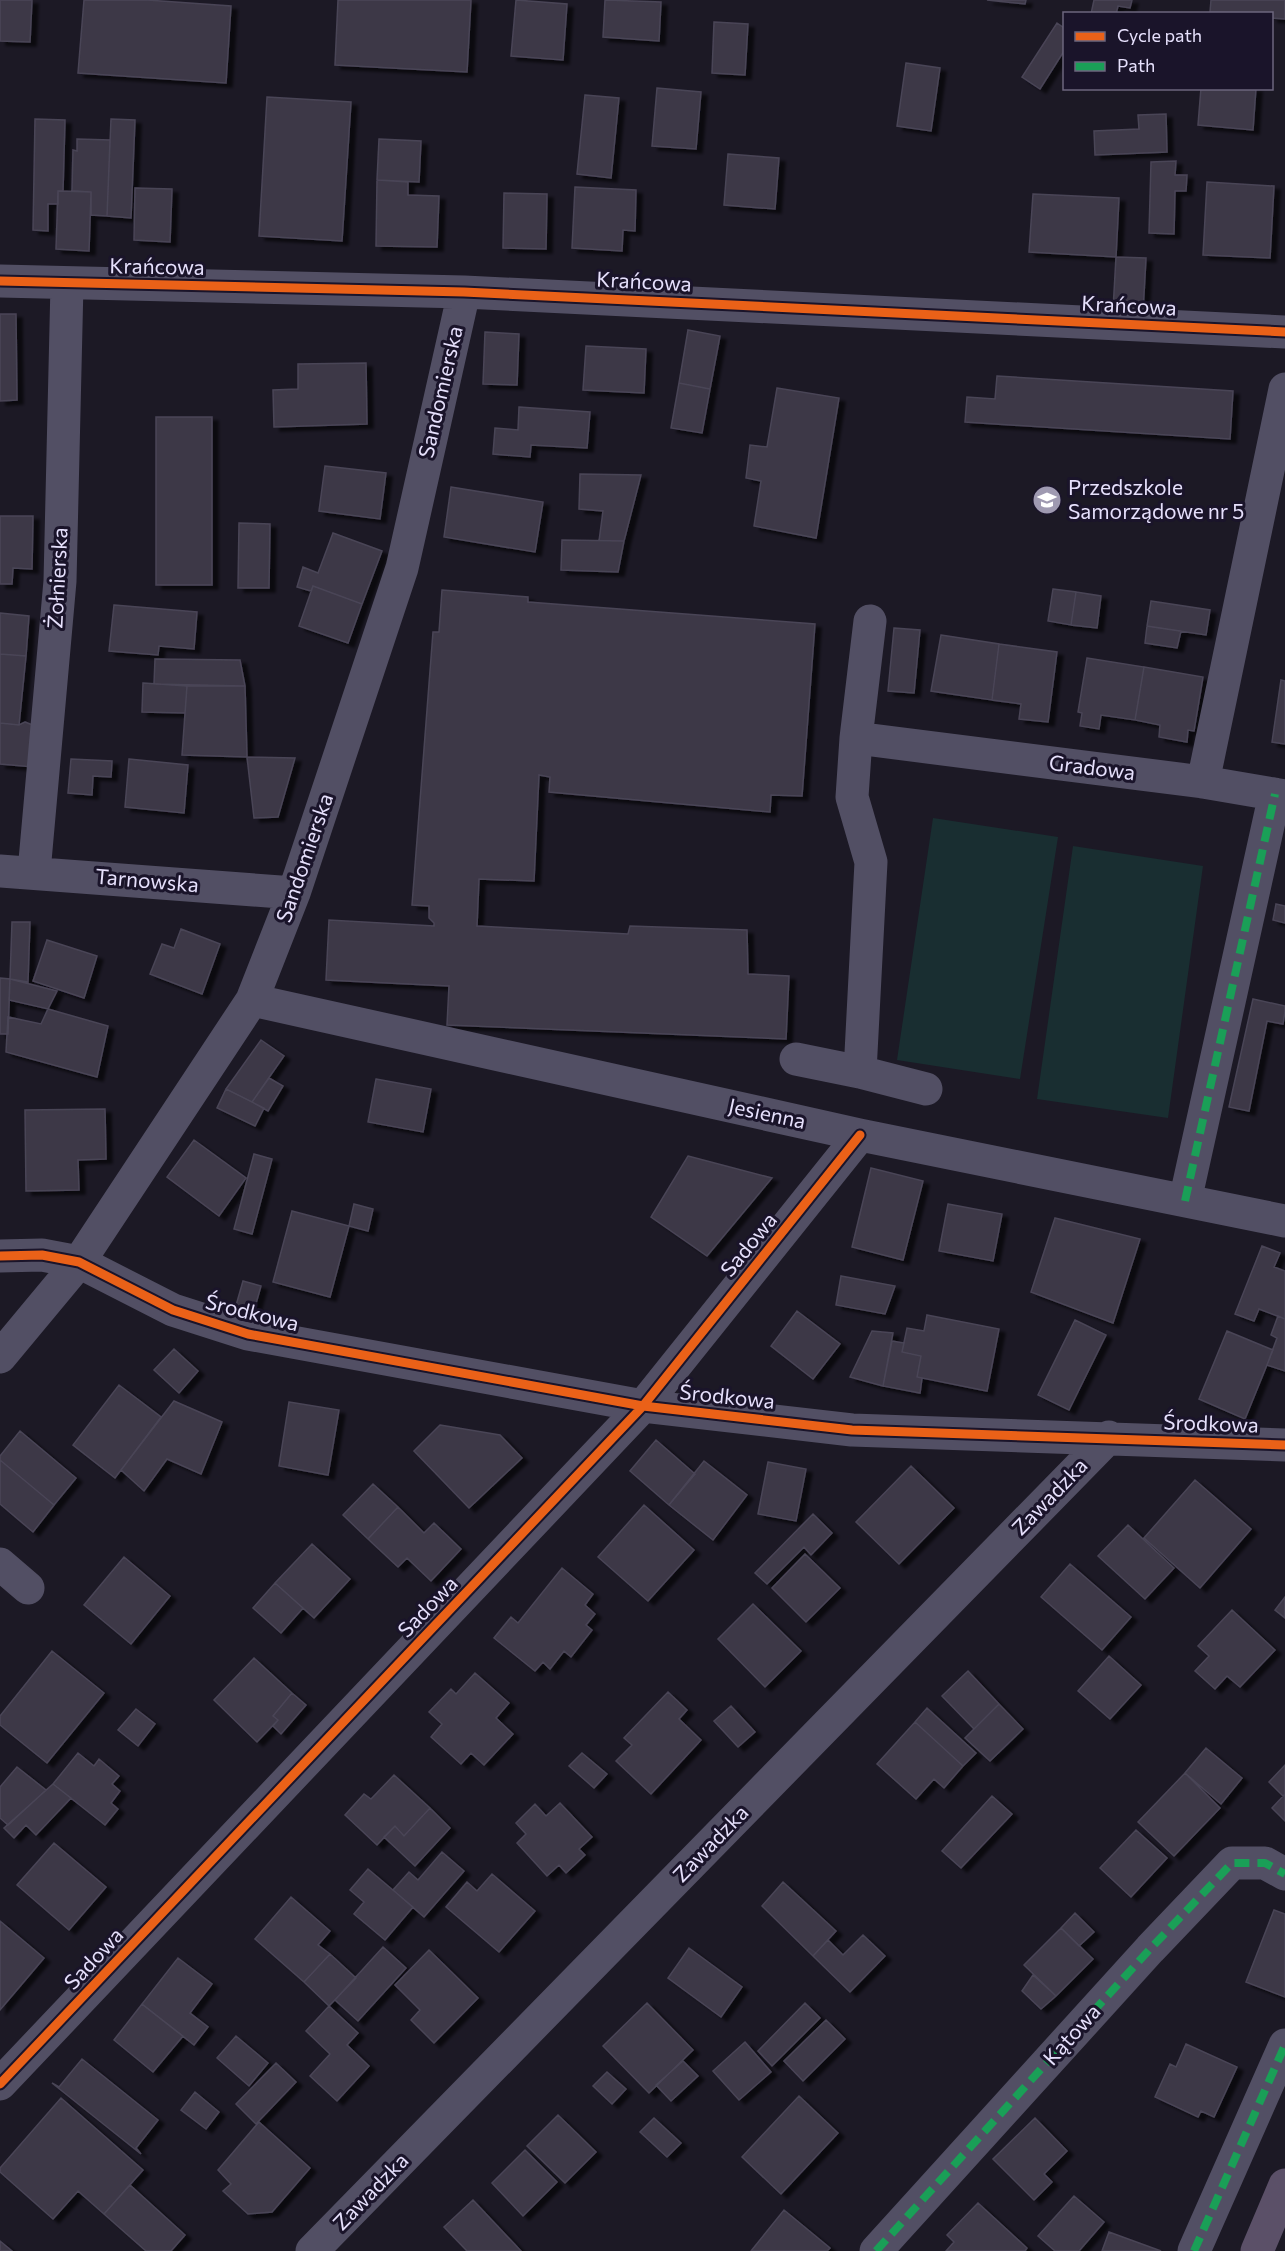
<svg xmlns="http://www.w3.org/2000/svg" width="1285" height="2251" font-family="Commissioner,sans-serif">
<style>
.pitch{fill:#192e31}
.building{fill:#3c3846;stroke:#4a4557;stroke-width:1.5;filter:url(#shadow)}
.lines{fill:none;stroke-linecap:round;stroke-linejoin:round}
.minor{stroke:#524f64;stroke-width:33}
.major{stroke:#5b5068;stroke-width:33}
.quiet{stroke:#1a9f57;stroke-width:8;stroke-dasharray:15 8;stroke-linecap:butt}
.cycleway-casing{stroke:#1a142a;stroke-width:13}
.cycleway{stroke:#ea6118;stroke-width:9}
.labels{text-anchor:middle;stroke-width:6;stroke-linejoin:round;paint-order:stroke}
.street-label{font-size:21px;fill:#e6e0fc;stroke:#1a142a}
.poi-label{font-size:21px;fill:#e6e0fc;stroke:#1a142a;text-anchor:start}
</style>
<defs>
<filter id="shadow"><feDropShadow dx="6" dy="4" stdDeviation="1.5" flood-color="#0009"/></filter>
</defs>
<rect width="100%" height="100%" fill="#1c1925"/>
<path class="pitch" d="M 933,818 L 1058,837 L 1020,1079 L 897,1060 Z
M 1073,846 L 1203,866 L 1168,1118 L 1037,1099 Z"/>
<path class="building" d="M 0,0 L 32,0 L 30,42 L 0,41 Z
M 84,0 L 147,0 L 231,6 L 226,83 L 78,73 Z
M 338,0 L 471,0 L 467,72 L 335,65 Z
M 516,0 L 567,4 L 563,60 L 511,56 Z
M 605,0 L 661,2 L 659,41 L 603,37 Z
M 987,0 L 1026,0 L 1025,4 Z
M 1094,0 L 1132,0 L 1130,8 L 1118,6 L 1116,14 L 1091,14 Z
M 1211,0 L 1285,0 L 1285,19 L 1272,18 L 1272,14 L 1210,12 Z
M 714,22 L 748,24 L 745,75 L 712,73 Z
M 1057,23 L 1064,28 L 1064,51 L 1040,89 L 1022,77 Z
M 906,63 L 940,68 L 931,131 L 897,126 Z
M 657,88 L 701,92 L 696,149 L 652,146 Z
M 1201,88 L 1256,88 L 1253,130 L 1198,125 Z
M 585,95 L 619,98 L 611,178 L 577,174 Z
M 267,97 L 351,102 L 342,241 L 259,236 Z
M 1166,114 L 1167,152 L 1095,155 L 1094,131 L 1139,129 L 1138,115 Z
M 35,119 L 65,120 L 63,191 L 58,191 L 58,204 L 48,204 L 48,231 L 33,230 Z
M 111,119 L 135,120 L 131,218 L 107,216 Z
M 77,139 L 110,140 L 107,216 L 91,215 L 91,192 L 72,191 L 73,150 L 77,151 Z
M 379,139 L 421,141 L 419,182 L 377,180 Z
M 728,154 L 779,158 L 775,209 L 724,205 Z
M 1176,161 L 1175,175 L 1187,175 L 1186,191 L 1175,191 L 1174,234 L 1149,233 L 1151,162 Z
M 377,180 L 408,182 L 408,195 L 439,196 L 437,247 L 376,246 Z
M 1207,182 L 1274,186 L 1270,258 L 1203,255 Z
M 575,187 L 636,190 L 635,231 L 623,230 L 622,251 L 572,248 Z
M 135,188 L 172,189 L 170,242 L 134,240 Z
M 58,191 L 91,192 L 89,251 L 56,249 Z
M 504,193 L 547,194 L 546,249 L 503,248 Z
M 1033,194 L 1119,198 L 1116,257 L 1029,252 Z
M 1116,257 L 1146,258 L 1143,312 L 1113,310 Z
M 0,314 L 16,314 L 17,400 L 0,401 Z
M 688,330 L 720,336 L 710,389 L 679,383 Z
M 485,332 L 519,334 L 517,385 L 483,384 Z
M 586,346 L 646,349 L 644,393 L 583,390 Z
M 366,363 L 367,424 L 274,427 L 273,390 L 298,389 L 298,364 Z
M 997,376 L 1233,391 L 1230,439 L 965,422 L 967,397 L 995,399 Z
M 679,383 L 710,389 L 702,433 L 671,428 Z
M 777,388 L 839,398 L 816,538 L 754,526 L 761,481 L 746,478 L 750,445 L 767,447 Z
M 519,407 L 590,412 L 587,448 L 531,445 L 530,457 L 493,454 L 495,428 L 518,430 Z
M 156,417 L 212,417 L 212,585 L 156,585 Z
M 325,466 L 386,473 L 380,519 L 319,511 Z
M 580,474 L 641,475 L 624,541 L 599,541 L 603,511 L 579,509 Z
M 451,487 L 543,502 L 535,552 L 444,537 Z
M 0,516 L 33,516 L 32,569 L 13,568 L 12,584 L 0,584 Z
M 239,523 L 270,524 L 269,588 L 238,588 Z
M 333,533 L 382,551 L 362,604 L 313,586 L 311,591 L 297,587 L 303,567 L 318,573 Z
M 562,540 L 624,541 L 618,572 L 561,570 Z
M 313,586 L 362,604 L 348,643 L 299,626 Z
M 1053,589 L 1076,592 L 1071,625 L 1048,621 Z
M 442,590 L 528,597 L 528,602 L 815,624 L 802,796 L 771,795 L 770,812 L 549,792 L 550,777 L 539,775 L 534,881 L 479,879 L 477,926 L 628,934 L 630,926 L 747,930 L 748,974 L 789,976 L 786,1039 L 447,1025 L 449,986 L 326,980 L 329,920 L 434,926 L 434,923 L 429,918 L 429,906 L 412,905 L 433,632 L 439,632 Z
M 1076,592 L 1101,596 L 1097,628 L 1071,625 Z
M 1151,601 L 1210,610 L 1206,635 L 1147,626 Z
M 114,605 L 197,612 L 194,649 L 159,646 L 158,655 L 109,651 Z
M 0,613 L 29,616 L 26,656 L 0,654 Z
M 1147,626 L 1181,631 L 1177,648 L 1145,643 Z
M 894,628 L 920,630 L 914,693 L 888,691 Z
M 941,635 L 999,644 L 992,700 L 931,691 Z
M 999,644 L 1057,652 L 1048,722 L 1019,719 L 1021,704 L 992,700 Z
M 0,654 L 26,656 L 19,725 L 0,723 Z
M 1087,658 L 1144,667 L 1135,720 L 1101,715 L 1099,729 L 1080,726 L 1082,713 L 1078,712 Z
M 155,659 L 240,660 L 245,686 L 154,684 Z
M 1144,667 L 1203,677 L 1194,731 L 1188,730 L 1187,742 L 1159,737 L 1160,725 L 1135,720 Z
M 1281,680 L 1285,681 L 1285,744 L 1272,742 Z
M 143,683 L 187,686 L 185,713 L 142,712 Z
M 187,686 L 245,686 L 247,757 L 182,755 Z
M 25,722 L 38,727 L 34,767 L 0,764 L 0,723 L 19,725 Z
M 247,757 L 295,758 L 278,817 L 254,818 Z
M 71,759 L 112,761 L 111,777 L 93,776 L 92,795 L 68,793 Z
M 129,759 L 188,765 L 184,813 L 125,807 Z
M 1276,904 L 1285,906 L 1285,923 L 1273,920 Z
M 12,922 L 30,922 L 28,982 L 10,979 Z
M 181,929 L 220,944 L 202,994 L 150,974 L 162,944 L 174,948 Z
M 47,940 L 97,956 L 84,998 L 33,981 Z
M 0,978 L 10,979 L 8,1034 L 0,1034 Z
M 10,979 L 57,991 L 48,1009 L 9,1000 Z
M 1253,999 L 1285,1006 L 1285,1011 L 1283,1024 L 1267,1021 L 1249,1111 L 1229,1107 Z
M 48,1009 L 108,1026 L 97,1077 L 6,1052 L 8,1017 L 41,1024 Z
M 261,1040 L 284,1056 L 252,1102 L 226,1089 Z
M 269,1078 L 283,1086 L 268,1111 L 252,1102 Z
M 376,1079 L 431,1089 L 423,1132 L 368,1122 Z
M 226,1089 L 264,1108 L 255,1126 L 217,1108 Z
M 105,1109 L 106,1159 L 78,1160 L 79,1190 L 26,1191 L 25,1110 Z
M 194,1140 L 246,1178 L 219,1216 L 167,1177 Z
M 254,1154 L 272,1159 L 252,1234 L 234,1229 Z
M 688,1156 L 772,1178 L 707,1256 L 651,1217 Z
M 871,1168 L 923,1181 L 903,1260 L 852,1247 Z
M 354,1204 L 373,1209 L 368,1231 L 349,1226 Z
M 948,1204 L 1002,1214 L 993,1261 L 939,1251 Z
M 292,1211 L 349,1226 L 330,1297 L 273,1282 Z
M 1055,1218 L 1140,1239 L 1113,1323 L 1031,1292 Z
M 1262,1246 L 1280,1253 L 1274,1267 L 1285,1271 L 1285,1319 L 1259,1309 L 1254,1321 L 1235,1314 Z
M 841,1276 L 895,1286 L 885,1314 L 836,1305 Z
M 243,1281 L 261,1286 L 253,1314 L 235,1309 Z
M 797,1311 L 840,1344 L 813,1379 L 771,1346 Z
M 927,1315 L 999,1329 L 987,1391 L 917,1377 L 921,1356 L 902,1352 L 907,1328 L 924,1331 Z
M 1278,1316 L 1285,1319 L 1285,1371 L 1267,1365 L 1277,1338 L 1271,1335 Z
M 1075,1320 L 1106,1335 L 1069,1410 L 1038,1395 Z
M 872,1331 L 893,1333 L 883,1386 L 850,1377 Z
M 1227,1331 L 1273,1350 L 1245,1419 L 1199,1399 Z
M 892,1341 L 904,1343 L 902,1352 L 921,1356 L 917,1377 L 922,1378 L 920,1393 L 883,1386 Z
M 174,1349 L 198,1371 L 179,1393 L 154,1370 Z
M 119,1385 L 161,1417 L 115,1478 L 73,1445 Z
M 174,1401 L 222,1422 L 201,1474 L 167,1459 L 144,1491 L 121,1470 Z
M 289,1402 L 339,1410 L 328,1475 L 279,1466 Z
M 440,1425 L 500,1435 L 522,1458 L 469,1508 L 414,1451 Z
M 20,1431 L 76,1478 L 54,1505 L 0,1460 L 0,1456 Z
M 656,1440 L 695,1474 L 669,1505 L 630,1471 Z
M 0,1460 L 54,1505 L 33,1532 L 0,1504 Z
M 704,1461 L 747,1495 L 713,1540 L 669,1505 Z
M 768,1462 L 806,1469 L 796,1521 L 758,1514 Z
M 911,1466 L 954,1508 L 899,1564 L 856,1522 Z
M 1195,1480 L 1251,1529 L 1200,1588 L 1144,1538 Z
M 373,1484 L 398,1507 L 368,1539 L 343,1515 Z
M 644,1505 L 694,1550 L 648,1601 L 598,1557 Z
M 398,1507 L 424,1533 L 434,1523 L 461,1549 L 431,1581 L 407,1558 L 398,1567 L 368,1539 Z
M 813,1514 L 832,1533 L 811,1555 L 804,1547 L 767,1584 L 755,1573 Z
M 1128,1525 L 1174,1568 L 1145,1599 L 1098,1556 Z
M 312,1544 L 350,1579 L 314,1618 L 275,1583 Z
M 805,1554 L 840,1588 L 806,1622 L 772,1588 Z
M 124,1557 L 170,1596 L 131,1644 L 84,1605 Z
M 1070,1564 L 1131,1617 L 1102,1650 L 1041,1597 Z
M 562,1568 L 593,1594 L 585,1605 L 595,1614 L 586,1625 L 592,1630 L 571,1657 L 564,1651 L 550,1669 L 543,1662 L 535,1671 L 494,1638 L 511,1617 L 518,1623 Z
M 275,1583 L 303,1608 L 281,1633 L 253,1608 Z
M 1285,1597 L 1285,1618 L 1275,1610 Z
M 753,1604 L 801,1651 L 765,1687 L 718,1639 Z
M 1232,1610 L 1275,1650 L 1240,1687 L 1227,1676 L 1215,1689 L 1195,1671 L 1209,1656 L 1198,1646 Z
M 52,1651 L 104,1693 L 47,1763 L 0,1725 L 0,1716 Z
M 1109,1656 L 1141,1685 L 1110,1719 L 1078,1691 Z
M 254,1658 L 292,1693 L 273,1716 L 278,1720 L 257,1742 L 214,1700 Z
M 968,1671 L 999,1704 L 974,1729 L 942,1696 Z
M 475,1673 L 509,1703 L 496,1718 L 513,1734 L 484,1765 L 471,1753 L 461,1764 L 431,1737 L 442,1724 L 429,1712 L 451,1689 L 456,1694 Z
M 668,1692 L 687,1710 L 679,1719 L 701,1740 L 651,1794 L 616,1761 L 632,1745 L 624,1738 Z
M 292,1693 L 306,1705 L 281,1734 L 273,1726 L 278,1720 L 273,1716 Z
M 999,1704 L 1023,1729 L 990,1761 L 965,1738 Z
M 731,1706 L 755,1732 L 738,1747 L 714,1721 Z
M 927,1708 L 976,1753 L 963,1766 L 915,1722 Z
M 136,1709 L 155,1724 L 138,1746 L 118,1730 Z
M 915,1722 L 963,1766 L 944,1788 L 934,1779 L 916,1799 L 877,1764 Z
M 1206,1748 L 1242,1778 L 1221,1804 L 1185,1773 Z
M 78,1753 L 94,1766 L 99,1759 L 119,1776 L 112,1784 L 120,1791 L 111,1803 L 118,1809 L 105,1825 L 53,1784 Z
M 582,1753 L 607,1774 L 594,1788 L 569,1766 Z
M 1285,1765 L 1285,1794 L 1283,1796 L 1269,1782 Z
M 17,1767 L 46,1790 L 8,1825 L 0,1818 L 0,1787 Z
M 1185,1773 L 1220,1808 L 1174,1856 L 1138,1822 Z
M 394,1775 L 430,1808 L 404,1836 L 395,1826 L 377,1845 L 345,1815 L 364,1794 L 371,1799 Z
M 53,1784 L 71,1798 L 36,1835 L 26,1825 L 14,1838 L 4,1828 Z
M 1285,1794 L 1285,1821 L 1272,1808 Z
M 992,1796 L 1012,1814 L 961,1868 L 942,1851 Z
M 560,1803 L 592,1837 L 579,1849 L 585,1855 L 566,1873 L 559,1865 L 547,1876 L 517,1843 L 526,1834 L 516,1823 L 535,1804 L 546,1816 Z
M 430,1808 L 450,1828 L 415,1866 L 384,1837 L 395,1826 L 404,1836 Z
M 1136,1830 L 1167,1858 L 1131,1897 L 1100,1868 Z
M 54,1843 L 106,1887 L 69,1930 L 17,1885 Z
M 442,1852 L 464,1871 L 424,1917 L 393,1890 L 409,1872 L 418,1880 Z
M 368,1869 L 413,1907 L 385,1940 L 354,1914 L 364,1902 L 350,1890 Z
M 492,1874 L 535,1911 L 499,1952 L 446,1907 L 467,1882 L 477,1891 Z
M 783,1882 L 836,1931 L 813,1956 L 762,1906 Z
M 291,1897 L 330,1931 L 318,1945 L 330,1954 L 304,1982 L 255,1939 Z
M 1274,1910 L 1285,1914 L 1285,1997 L 1246,1982 Z
M 1075,1913 L 1094,1932 L 1079,1946 L 1061,1928 Z
M 0,1921 L 44,1958 L 0,2010 Z
M 1061,1928 L 1093,1959 L 1056,1996 L 1024,1965 Z
M 863,1935 L 885,1956 L 850,1992 L 813,1956 L 828,1940 L 843,1955 Z
M 383,1947 L 406,1968 L 358,2021 L 335,2000 Z
M 689,1948 L 742,1987 L 721,2017 L 668,1978 Z
M 429,1950 L 478,1998 L 434,2043 L 411,2020 L 420,2010 L 395,1985 Z
M 330,1954 L 356,1978 L 329,2006 L 304,1982 Z
M 178,1958 L 212,1984 L 190,2013 L 208,2027 L 194,2045 L 142,2004 Z
M 1033,1975 L 1056,1996 L 1041,2009 L 1022,1991 Z
M 647,2003 L 693,2050 L 649,2093 L 603,2046 Z
M 805,2003 L 820,2018 L 772,2066 L 758,2051 Z
M 142,2004 L 183,2036 L 153,2072 L 114,2040 Z
M 329,2006 L 358,2033 L 347,2045 L 369,2066 L 337,2101 L 310,2076 L 330,2054 L 306,2031 Z
M 826,2020 L 845,2039 L 803,2081 L 784,2061 Z
M 236,2036 L 268,2063 L 249,2086 L 217,2058 Z
M 745,2042 L 771,2072 L 739,2100 L 713,2071 Z
M 1186,2044 L 1237,2067 L 1214,2117 L 1201,2111 L 1198,2117 L 1155,2097 L 1170,2064 L 1176,2067 Z
M 82,2059 L 158,2120 L 136,2148 L 141,2154 L 52,2083 L 59,2087 Z
M 683,2061 L 698,2076 L 671,2101 L 656,2085 Z
M 276,2063 L 296,2082 L 256,2124 L 236,2104 Z
M 607,2072 L 626,2089 L 612,2104 L 593,2086 Z
M 195,2092 L 219,2112 L 206,2129 L 181,2110 Z
M 799,2096 L 838,2133 L 781,2194 L 742,2157 Z
M 61,2098 L 143,2170 L 104,2214 L 78,2191 L 53,2219 L 0,2172 L 0,2168 Z
M 558,2115 L 596,2152 L 565,2183 L 527,2146 Z
M 654,2118 L 681,2143 L 667,2157 L 640,2132 Z
M 1035,2118 L 1067,2151 L 1044,2174 L 1052,2182 L 1034,2200 L 993,2159 Z
M 259,2122 L 310,2168 L 272,2212 L 248,2214 L 223,2191 L 231,2184 L 218,2170 Z
M 525,2150 L 557,2182 L 523,2216 L 492,2183 Z
M 130,2185 L 185,2235 L 171,2251 L 146,2251 L 104,2214 Z
M 1074,2196 L 1104,2222 L 1079,2251 L 1055,2251 L 1038,2236 Z
M 473,2200 L 521,2251 L 467,2251 L 444,2227 Z
M 978,2203 L 1027,2248 L 1025,2251 L 946,2251 L 954,2242 L 947,2235 Z
M 784,2210 L 830,2248 L 827,2251 L 751,2251 Z
M 1109,2232 L 1161,2251 L 1102,2251 Z
M 0,2241 L 12,2251 L 0,2251 Z"/>
<g class="lines">
<path class="minor" d="M 0,281 L 464,292 L 1285,332
M 856,738 L 870,621
M 1203,782 L 1285,389
M 0,871 L 294,893
M 34,872 L 60,581 L 67,284
M 252,1000 L 860,1135 L 1285,1221
M 796,1059 L 860,1072
M 926,1089 L 860,1072 L 871,862 L 852,797 L 856,738 L 1203,782 L 1285,796
M 1185,1201 L 1275,794
M 0,1256 L 42,1255 L 79,1262 L 173,1310 L 248,1334 L 643,1406 L 852,1430 L 1285,1445
M 0,1357 L 79,1262 L 252,1000 L 294,893 L 402,568 L 464,292
M 0,1564 L 28,1588
M 0,2084 L 643,1406 L 860,1135
M 312,2251 L 1109,1437
M 876,2251 L 1150,1949 L 1232,1863 L 1265,1863 L 1285,1874
M 1194,2251 L 1285,2045"/>
<path class="major" d="M 1257,2251 L 1285,2185"/>
<path class="quiet" d="M 1185,1201 L 1275,794
M 876,2251 L 1150,1949 L 1232,1863 L 1265,1863 L 1285,1874
M 1194,2251 L 1285,2045"/>
<g class="cycleway-casing">
<path id="cycleway" d="M 0,281 L 464,292 L 1285,332
M 0,1256 L 42,1255 L 79,1262 L 173,1310 L 248,1334 L 643,1406 L 852,1430 L 1285,1445
M 0,2084 L 643,1406 L 860,1135"/>
</g>
<use href="#cycleway" class="cycleway"/>
</g>
<defs>
<g id="school-disc" transform="scale(1.5)"><circle r="9.5" fill="#9f9ab1" stroke="#1a142a"/><path d="M0-5L7-2L0 1L-7-2ZM-4 1L0 2.5L4 1V4Q0 6-4 4Z" fill="#fff"/></g>
</defs>
<g fill-rule="evenodd">
<use href="#school-disc" x="1047" y="500"/>
</g>
<g class="labels">
<g class="street-label">
<text transform="translate(157 267) rotate(1)" y="7">Krańcowa</text>
<text transform="translate(644 282) rotate(3)" y="7">Krańcowa</text>
<text transform="translate(1129 306) rotate(3)" y="7">Krańcowa</text>
<text transform="translate(441 392) rotate(-77)" y="7">Sandomierska</text>
<text transform="translate(58 578) rotate(-87)" y="7">Żołnierska</text>
<text transform="translate(1092 768) rotate(7)" y="7">Gradowa</text>
<text transform="translate(305 858) rotate(-71)" y="7">Sandomierska</text>
<text transform="translate(147 881) rotate(5)" y="7">Tarnowska</text>
<text transform="translate(767 1114) rotate(12)" y="7">Jesienna</text>
<text transform="translate(749 1245) rotate(-51)" y="7">Sadowa</text>
<text transform="translate(252 1313) rotate(14)" y="7">Środkowa</text>
<text transform="translate(727 1397) rotate(6)" y="7">Środkowa</text>
<text transform="translate(1211 1424) rotate(2)" y="7">Środkowa</text>
<text transform="translate(1050 1497) rotate(-46)" y="7">Zawadzka</text>
<text transform="translate(428 1607) rotate(-46)" y="7">Sadowa</text>
<text transform="translate(711 1844) rotate(-46)" y="7">Zawadzka</text>
<text transform="translate(94 1959) rotate(-47)" y="7">Sadowa</text>
<text transform="translate(1072 2035) rotate(-48)" y="7">Kątowa</text>
<text transform="translate(371 2192) rotate(-46)" y="7">Zawadzka</text>
</g>
<g class="poi-label">
<text x="1068" y="495">Przedszkole<tspan x="1068" dy="24">Samorządowe nr 5</tspan></text>
</g>
</g>
<rect x="1063" y="12" width="210" height="78" fill="#1a142a" stroke="#6c667e" stroke-width="1.5"/>
<rect x="1075" y="32" width="30" height="9" fill="#ea6118" stroke="#6c667e" stroke-width="1.5"/>
<text x="1117" y="42" font-size="18" fill="#e6e0fc">Cycle path</text>
<rect x="1075" y="62" width="30" height="9" fill="#1a9f57" stroke="#6c667e" stroke-width="1.5"/>
<text x="1117" y="72" font-size="18" fill="#e6e0fc">Path</text>
</svg>
